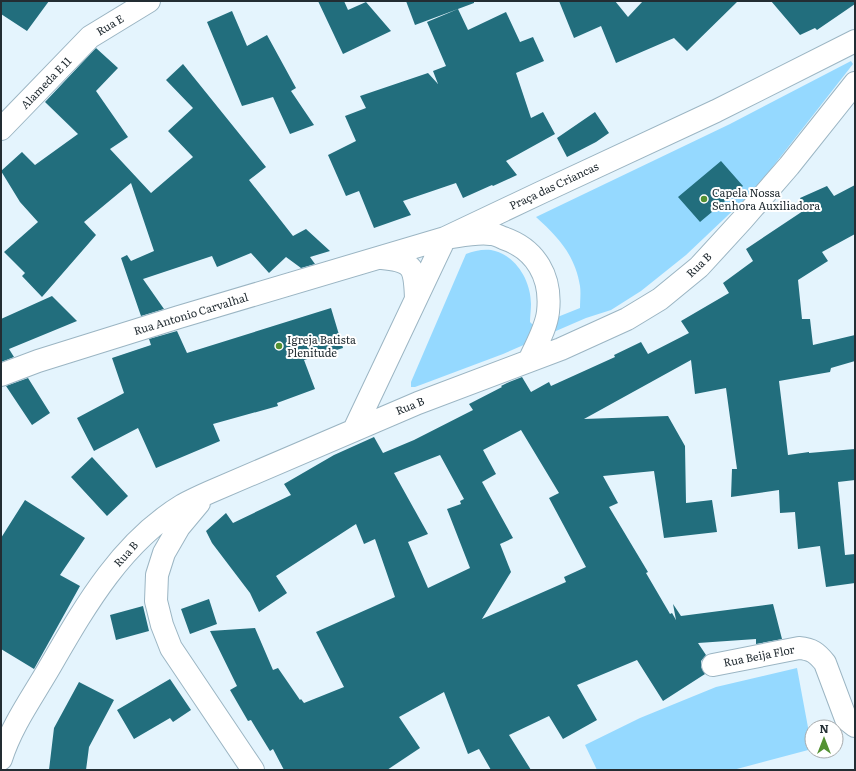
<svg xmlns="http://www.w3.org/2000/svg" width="856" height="771" font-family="Literata,serif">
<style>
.green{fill:#95d9ff}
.building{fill:#226e7d;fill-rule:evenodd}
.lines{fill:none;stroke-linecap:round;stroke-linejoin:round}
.minor-casing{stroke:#9bb5c3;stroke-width:24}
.minor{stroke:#fff;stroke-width:22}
.poi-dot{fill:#539132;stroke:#fff;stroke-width:1.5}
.labels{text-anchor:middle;stroke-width:4;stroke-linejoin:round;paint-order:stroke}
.street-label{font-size:11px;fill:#232d33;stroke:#fff}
.poi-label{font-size:11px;fill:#232d33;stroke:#fff;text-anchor:start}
</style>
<rect width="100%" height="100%" fill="#e4f4fd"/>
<path class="green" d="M 851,61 L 853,64 L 771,169 L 743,201 L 686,255 L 641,291 L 611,310 L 586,318 L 503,354 L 415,387 L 411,387 L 411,382 L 466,254 C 474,251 482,249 491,250 C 515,254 531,280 531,304 C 531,310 530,316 530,322 L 532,324 L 540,324 L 580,308 C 580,301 581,293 580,286 C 575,255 558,237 536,217 L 730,124 Z
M 797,668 L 812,749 L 733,770 L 597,770 L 585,745 L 640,718 L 716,687 Z"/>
<path class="building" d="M 1,1 L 49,1 L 27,31 L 1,14 Z
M 318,1 L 344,1 L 348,10 L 366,2 L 391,31 L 343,54 Z
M 406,1 L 474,1 L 474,3 L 415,25 Z
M 559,1 L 615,1 L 628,17 L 643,1 L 738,1 L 687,51 L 674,38 L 616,63 L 601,26 L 574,38 Z
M 771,1 L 855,1 L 855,4 L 817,30 L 815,28 L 800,35 Z
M 458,9 L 468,30 L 506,12 L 520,42 L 533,37 L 544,61 L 516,73 L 531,118 L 543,112 L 555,134 L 506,161 L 517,175 L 493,186 L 492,185 L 463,198 L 456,183 L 403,201 L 411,215 L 374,228 L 359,191 L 346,196 L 328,155 L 356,141 L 345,116 L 366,108 L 360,96 L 428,73 L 438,84 L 433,71 L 446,66 L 427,22 Z
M 232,11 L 247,46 L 267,35 L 296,88 L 291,91 L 314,125 L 290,134 L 273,97 L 242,106 L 207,22 Z
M 96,48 L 118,68 L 96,91 L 128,137 L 110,149 L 151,193 L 193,157 L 168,131 L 193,108 L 166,80 L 183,64 L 266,167 L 249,180 L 293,236 L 306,229 L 330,251 L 310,257 L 315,264 L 301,268 L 286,257 L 269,273 L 251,253 L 217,267 L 212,256 L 143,279 L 164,309 L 141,316 L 121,258 L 127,255 L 131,261 L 154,251 L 131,183 L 84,222 L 96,235 L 42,297 L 22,276 L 25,273 L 4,252 L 38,222 L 20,202 L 1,171 L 22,152 L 35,165 L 78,134 L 45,102 Z
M 595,112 L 609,133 L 596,142 L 567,157 L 557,138 Z
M 721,161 L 743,186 L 700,222 L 678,197 Z
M 855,185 L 855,234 L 822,252 L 828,261 L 798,280 L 802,319 L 810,319 L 813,345 L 855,335 L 855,361 L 831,368 L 830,372 L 779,381 L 788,455 L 809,452 L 809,453 L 855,449 L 855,480 L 838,482 L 845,555 L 855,554 L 855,583 L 826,587 L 820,546 L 798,549 L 795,512 L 780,513 L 779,490 L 731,497 L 732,469 L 737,469 L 726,388 L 695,394 L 691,360 L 584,419 L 668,416 L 685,446 L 686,503 L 712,500 L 717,532 L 664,538 L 654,471 L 603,476 L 618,503 L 609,507 L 648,572 L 646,573 L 670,614 L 672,613 L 676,620 L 673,604 L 681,616 L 773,604 L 782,639 L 756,644 L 756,639 L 698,643 L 706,655 L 701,661 L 701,667 L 705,674 L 663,701 L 637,660 L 577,685 L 597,720 L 563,739 L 549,716 L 509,735 L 531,770 L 491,770 L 479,749 L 468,754 L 444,692 L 399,717 L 420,748 L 387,770 L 284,770 L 273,749 L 270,751 L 251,720 L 248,721 L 230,690 L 237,686 L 210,631 L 255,628 L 273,670 L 278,668 L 300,700 L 301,699 L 304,703 L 344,687 L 316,632 L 395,597 L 375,539 L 364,544 L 356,524 L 276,576 L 287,593 L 259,612 L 250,593 L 212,543 L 206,531 L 226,513 L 233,523 L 291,495 L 284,484 L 334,455 L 374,437 L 383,453 L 414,440 L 473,410 L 469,404 L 502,387 L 501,386 L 507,383 L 522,377 L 531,392 L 549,382 L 551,386 L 615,357 L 614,355 L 641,342 L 648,354 L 689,333 L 681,321 L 729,293 L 723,283 L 753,261 L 746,249 L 806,209 L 800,198 L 827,186 L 834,196 ZM 521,430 L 559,493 L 549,498 L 586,567 L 564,577 L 566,582 L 482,619 L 511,572 L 500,544 L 513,538 L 482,482 L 496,474 L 483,450 ZM 440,455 L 464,499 L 460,501 L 461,504 L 447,509 L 470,568 L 428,588 L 408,542 L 428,534 L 394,473 Z
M 52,296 L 77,321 L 9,349 L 14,357 L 1,362 L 1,319 Z
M 331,308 L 343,348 L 304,360 L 315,389 L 277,403 L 278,406 L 213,424 L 220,441 L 156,468 L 138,428 L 94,451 L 77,418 L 124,393 L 112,358 L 151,345 L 149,339 L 177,331 L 187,353 Z
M 28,378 L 50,413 L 32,425 L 6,386 Z
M 92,457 L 128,496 L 107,516 L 71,477 Z
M 25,500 L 85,538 L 60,575 L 80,586 L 34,669 L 1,649 L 1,538 Z
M 209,599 L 217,624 L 190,634 L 181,609 Z
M 143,606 L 149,631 L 116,640 L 110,615 Z
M 170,679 L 191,710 L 173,722 L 170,718 L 134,739 L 117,710 Z
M 79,682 L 114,700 L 89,747 L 86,770 L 49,770 L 54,728 Z"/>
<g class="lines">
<g class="minor-casing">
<path id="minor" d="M 1,129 L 90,37 L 149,1
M 382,258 C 414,261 415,268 416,299
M 1,375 L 38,361 L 179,317 L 445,238 C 460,236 476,232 491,234 C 495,234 499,236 503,238 C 536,249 552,277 548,312 C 546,329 536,345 529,361
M 354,430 L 445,238 L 540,193 L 716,111 L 855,41
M 199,503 L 179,527 L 164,553 L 157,575 L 156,601 L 162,625 L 171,648 L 253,770
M 713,665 L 799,648 C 812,649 817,653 825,663 L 846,719 L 855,726
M 1,759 C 11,727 31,699 48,670 C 84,608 120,543 183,505 C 192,500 201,496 210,492 L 418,403 L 561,349 L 627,319 L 660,299 L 699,267 L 743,219 L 789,166 L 855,83"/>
</g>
<use href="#minor" class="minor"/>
</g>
<g class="poi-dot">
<circle cx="704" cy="199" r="4"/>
<circle cx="279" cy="346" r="4"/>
</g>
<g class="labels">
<g class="street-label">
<text transform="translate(110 25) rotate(-31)" y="4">Rua E</text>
<text transform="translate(46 83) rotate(-46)" y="4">Alameda E 11</text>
<text transform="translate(554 186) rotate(-25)" y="4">Praça das Criancas</text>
<text transform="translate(699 265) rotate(-44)" y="4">Rua B</text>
<text transform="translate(191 314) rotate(-17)" y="4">Rua Antonio Carvalhal</text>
<text transform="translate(410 406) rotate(-22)" y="4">Rua B</text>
<text transform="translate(126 554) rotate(-48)" y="4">Rua B</text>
<text transform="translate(759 656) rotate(-11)" y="4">Rua Beija Flor</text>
</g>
<g class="poi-label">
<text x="712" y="197">Capela Nossa<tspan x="712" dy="13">Senhora Auxiliadora</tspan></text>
<text x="287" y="344">Igreja Batista<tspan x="287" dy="13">Plenitude</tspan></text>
</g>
</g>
<rect width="856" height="771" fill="none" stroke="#232d33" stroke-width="4"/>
<g transform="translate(824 739)"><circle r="19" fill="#ffffff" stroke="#a7abad"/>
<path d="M0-3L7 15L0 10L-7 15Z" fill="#539132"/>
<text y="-6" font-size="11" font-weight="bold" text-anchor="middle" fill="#232d33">N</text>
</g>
</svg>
